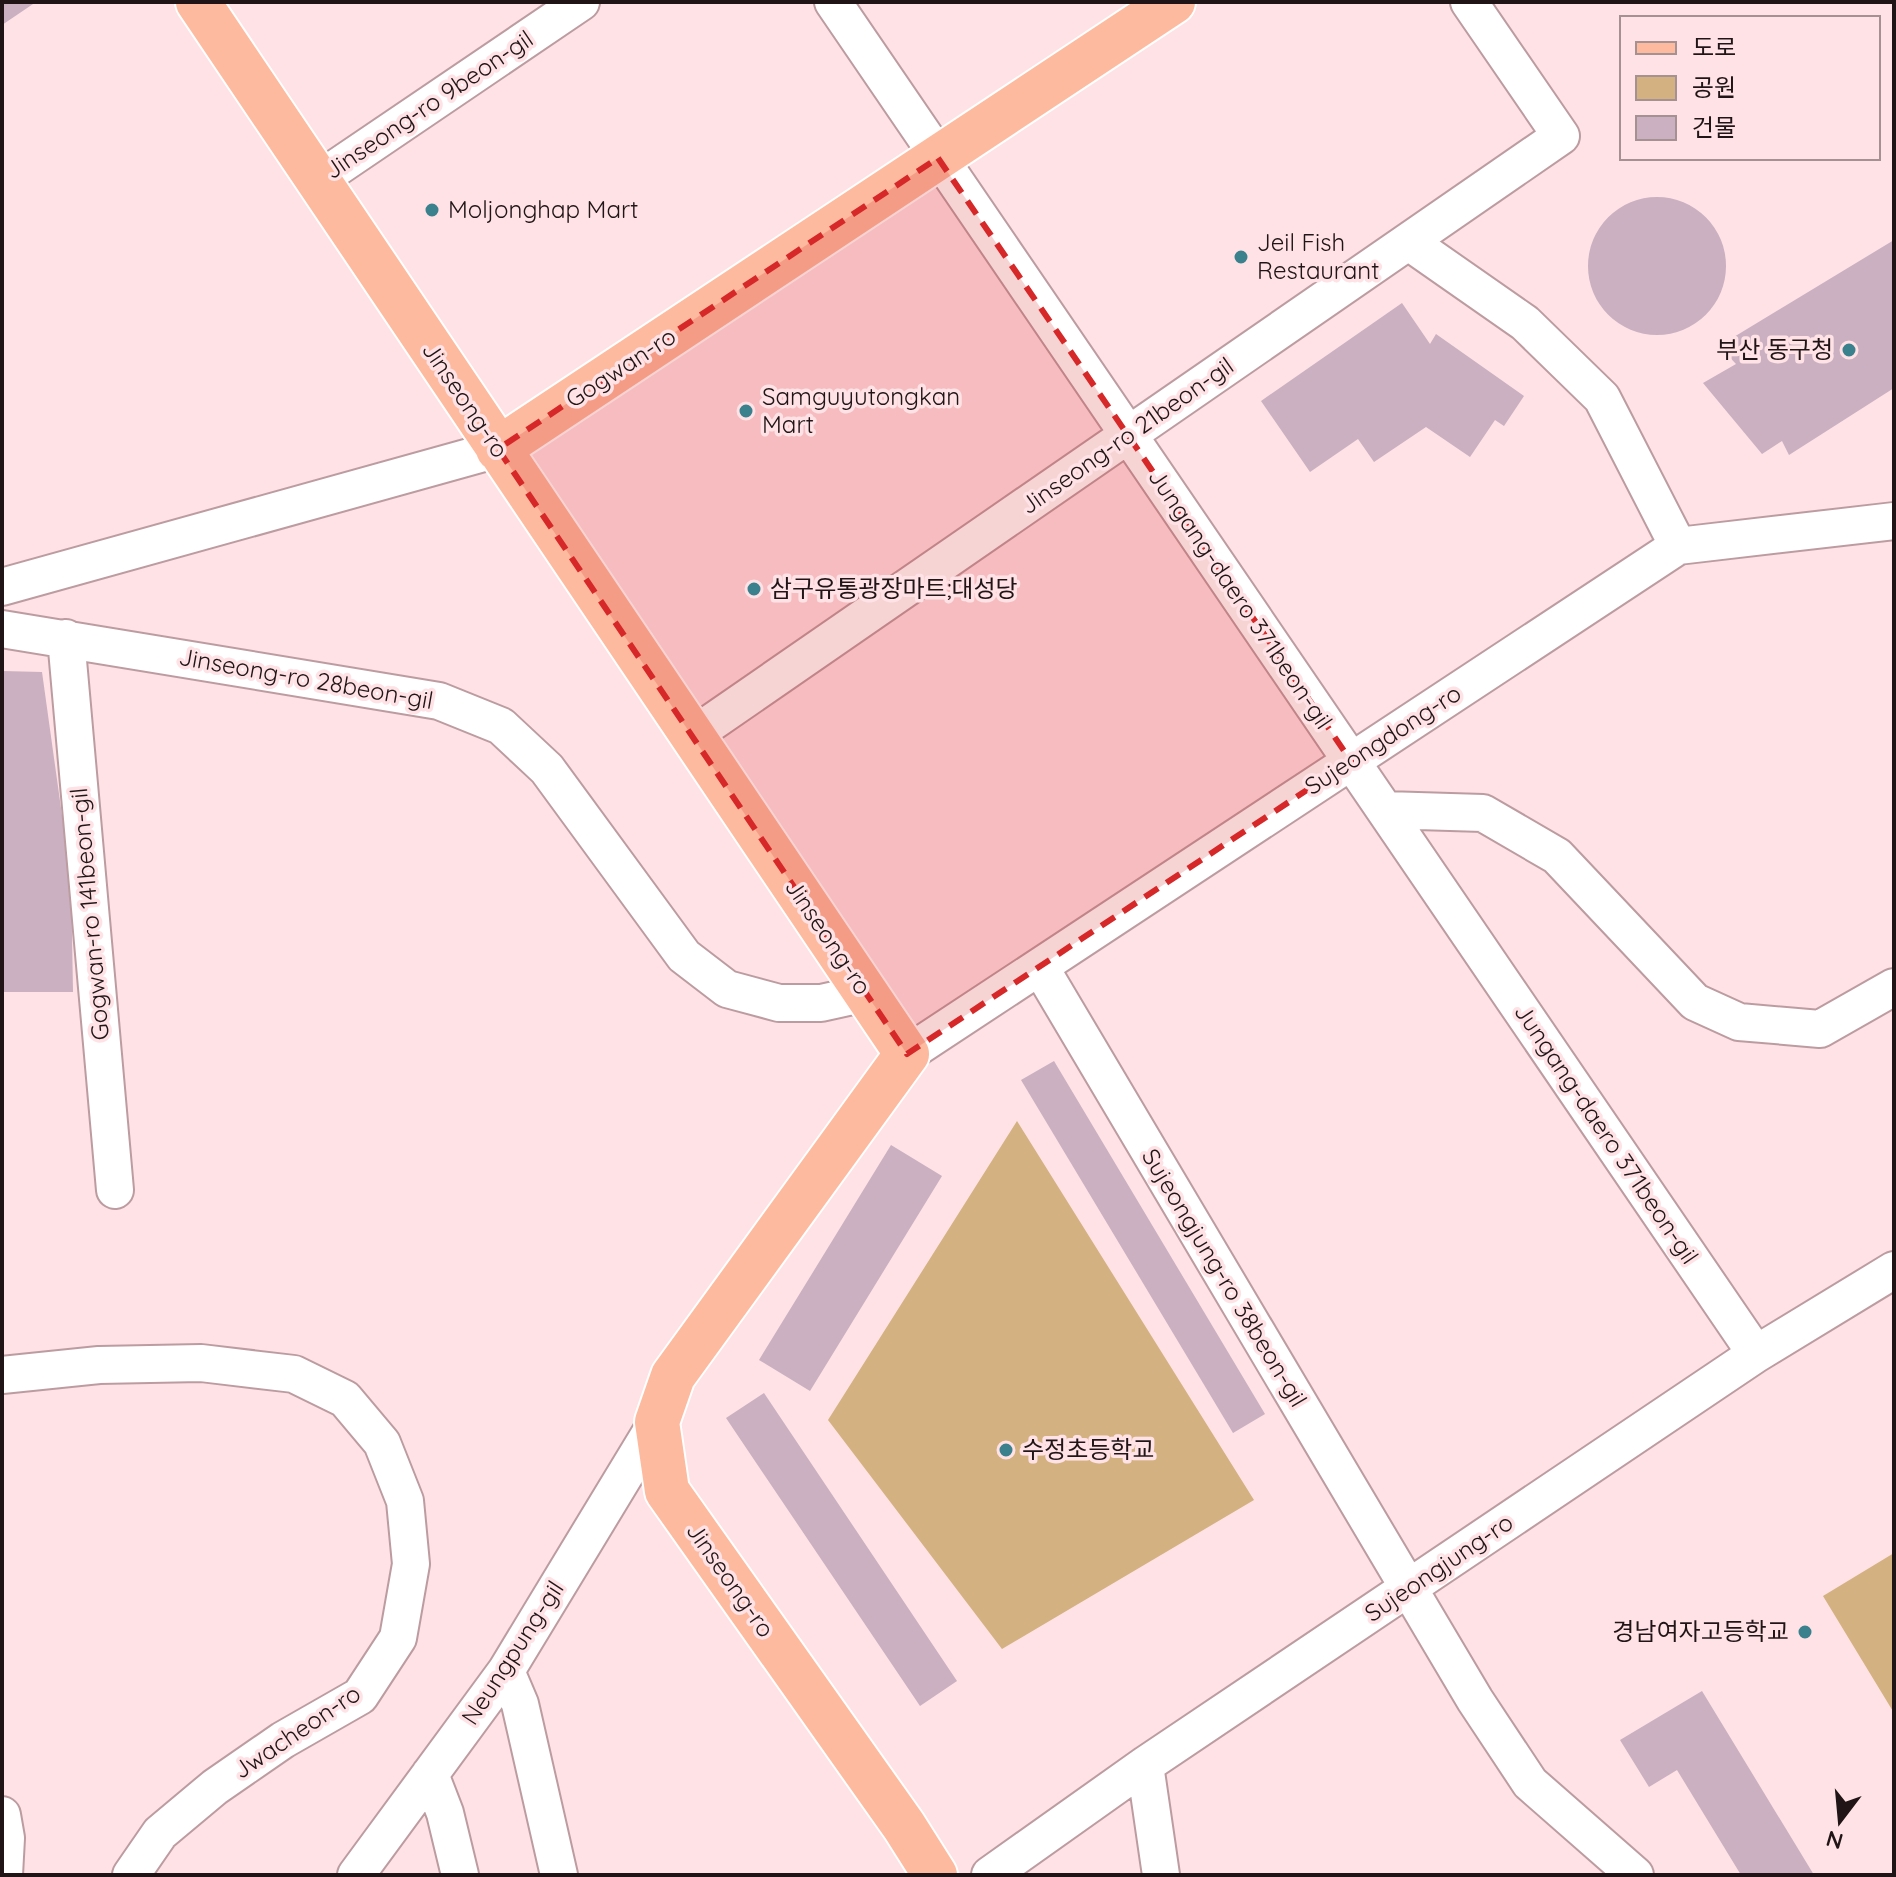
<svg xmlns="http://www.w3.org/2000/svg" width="1896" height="1877" font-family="Quicksand,'Noto Sans KR',sans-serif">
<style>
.green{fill:#d4b180}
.building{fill:#cab0c1}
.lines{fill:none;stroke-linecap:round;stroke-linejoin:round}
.minor-casing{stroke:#bc9ca0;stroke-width:40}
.major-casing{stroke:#fff;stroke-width:48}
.minor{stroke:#fff;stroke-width:36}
.major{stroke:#fdba9e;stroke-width:44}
.marked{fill:#d62828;fill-opacity:0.2;stroke:#d62828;stroke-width:6;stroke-dasharray:16 10;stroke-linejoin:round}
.poi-dot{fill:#3b818d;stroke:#fee2e5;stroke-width:3}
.labels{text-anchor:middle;stroke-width:7;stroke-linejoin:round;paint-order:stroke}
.street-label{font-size:24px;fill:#201416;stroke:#fee2e5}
.poi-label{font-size:24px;fill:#201416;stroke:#fee2e5;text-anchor:start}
</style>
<rect width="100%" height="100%" fill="#fee2e5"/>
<path class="green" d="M 1017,1121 L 1254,1500 L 1002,1649 L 828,1420 Z
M 1894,1553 L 1894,1713 L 1823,1596 Z"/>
<path class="building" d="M 2,2 L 36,2 L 2,25 Z
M1588 266a69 69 0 1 1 138 0a69 69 0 1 1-138 0Z
M 1894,240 L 1894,388 L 1789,455 L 1782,441 L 1762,454 L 1703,383 L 1736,364 L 1719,346 Z
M 1402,303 L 1430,344 L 1436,334 L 1524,396 L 1504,426 L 1495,420 L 1470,457 L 1426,427 L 1374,462 L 1358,439 L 1310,472 L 1261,401 Z
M 2,671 L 42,672 L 71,880 L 73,992 L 2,992 Z
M 1054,1061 L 1265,1414 L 1233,1433 L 1021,1080 Z
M 891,1145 L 942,1176 L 810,1391 L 759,1360 Z
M 764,1393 L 957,1681 L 920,1706 L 726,1418 Z
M 1702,1691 L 1814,1875 L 1741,1875 L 1677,1770 L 1649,1787 L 1620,1740 Z"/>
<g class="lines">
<g class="minor-casing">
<path id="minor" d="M 833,2 L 1756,1354
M 317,181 L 581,2
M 1409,242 L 1525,323 L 1602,398 L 1678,546
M 2,587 L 498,449
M 2,629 L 439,701 L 501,726 L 547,769 L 684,956 L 727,989 L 779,1003 L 821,1003 L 866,993
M 66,638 L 115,1190
M 692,736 L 1561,136 L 1469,2
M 1385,810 L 1483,813 L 1557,856 L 1695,1002 L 1739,1022 L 1820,1029 L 1894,987
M 1040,967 L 1475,1700 L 1530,1783 L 1635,1875
M 907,1054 L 1678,546 L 1894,521
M 2,1375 L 99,1365 L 201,1363 L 294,1374 L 345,1399 L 382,1443 L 405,1501 L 411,1564 L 398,1638 L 360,1696 L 283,1740 L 215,1787 L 160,1833 L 131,1875
M 506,1671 L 520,1704 L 559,1875
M 1145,1765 L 1161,1875
M 430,1774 L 445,1813 L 460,1875
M 2,1815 L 6,1838 L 4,1875
M 356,1875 L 506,1671 L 657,1422
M 990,1875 L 1145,1765 L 1756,1354 L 1894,1270"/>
</g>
<g class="major-casing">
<path id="major" d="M 198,2 L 907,1054 L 673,1376 L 657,1422 L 667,1491 L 904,1826 L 935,1875
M 498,449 L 1173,2"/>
</g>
<use href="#minor" class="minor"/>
<use href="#major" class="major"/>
</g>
<path class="marked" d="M 938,158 L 1351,761 L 907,1054 L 498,449 Z"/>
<g class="poi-dot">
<circle cx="432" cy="210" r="8"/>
<circle cx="1241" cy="257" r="8"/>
<circle cx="1849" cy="350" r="8"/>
<circle cx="746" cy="411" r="8"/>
<circle cx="754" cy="589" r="8"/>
<circle cx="1006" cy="1450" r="8"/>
<circle cx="1805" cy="1632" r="8"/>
</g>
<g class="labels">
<g class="street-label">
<text transform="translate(429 105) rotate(-34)" y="8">Jinseong-ro 9beon-gil</text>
<text transform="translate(621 368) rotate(-33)" y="8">Gogwan-ro</text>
<text transform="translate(465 400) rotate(56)" y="8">Jinseong-ro</text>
<text transform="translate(1127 436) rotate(-35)" y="8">Jinseong-ro 21beon-gil</text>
<text transform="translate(1240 599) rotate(56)" y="8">Jungang-daero 371beon-gil</text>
<text transform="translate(306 679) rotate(10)" y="8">Jinseong-ro 28beon-gil</text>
<text transform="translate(1383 740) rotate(-33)" y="8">Sujeongdong-ro</text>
<text transform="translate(90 914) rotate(-95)" y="8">Gogwan-ro 141beon-gil</text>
<text transform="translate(828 937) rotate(56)" y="8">Jinseong-ro</text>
<text transform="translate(1606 1134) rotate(56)" y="8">Jungang-daero 371beon-gil</text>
<text transform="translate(1224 1278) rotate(59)" y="8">Sujeongjung-ro 38beon-gil</text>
<text transform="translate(1439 1568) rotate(-34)" y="8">Sujeongjung-ro</text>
<text transform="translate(730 1580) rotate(55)" y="8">Jinseong-ro</text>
<text transform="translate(513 1653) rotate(-57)" y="8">Neungpung-gil</text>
<text transform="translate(297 1732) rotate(-34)" y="8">Jwacheon-ro</text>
</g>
<g class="poi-label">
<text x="448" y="218">Moljonghap Mart</text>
<text x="1257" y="251">Jeil Fish<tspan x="1257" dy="28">Restaurant</tspan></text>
<text x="1833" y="358" text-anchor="end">부산 동구청</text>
<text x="762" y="405">Samguyutongkan<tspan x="762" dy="28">Mart</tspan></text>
<text x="770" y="597">삼구유통광장마트;대성당</text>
<text x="1022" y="1458">수정초등학교</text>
<text x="1789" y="1640" text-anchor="end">경남여자고등학교</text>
</g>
</g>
<rect width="1896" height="1877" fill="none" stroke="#201416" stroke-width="8"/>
<rect x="1620" y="16" width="260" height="144" fill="#fee2e5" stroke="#a59092" stroke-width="2"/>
<rect x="1636" y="42" width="40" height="12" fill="#fdba9e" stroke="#a59092" stroke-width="2"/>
<text x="1692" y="56" font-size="24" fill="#201416">도로</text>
<rect x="1636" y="76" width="40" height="24" fill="#d4b180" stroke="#a59092" stroke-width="2"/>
<text x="1692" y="96" font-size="24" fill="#201416">공원</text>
<rect x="1636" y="116" width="40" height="24" fill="#cab0c1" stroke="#a59092" stroke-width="2"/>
<text x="1692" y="136" font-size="24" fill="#201416">건물</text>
<g transform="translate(1840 1821) rotate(196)" stroke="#fee2e5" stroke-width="6" paint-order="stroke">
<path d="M0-6L14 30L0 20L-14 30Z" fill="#201416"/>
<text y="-12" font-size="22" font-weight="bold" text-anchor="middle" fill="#201416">N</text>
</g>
</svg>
